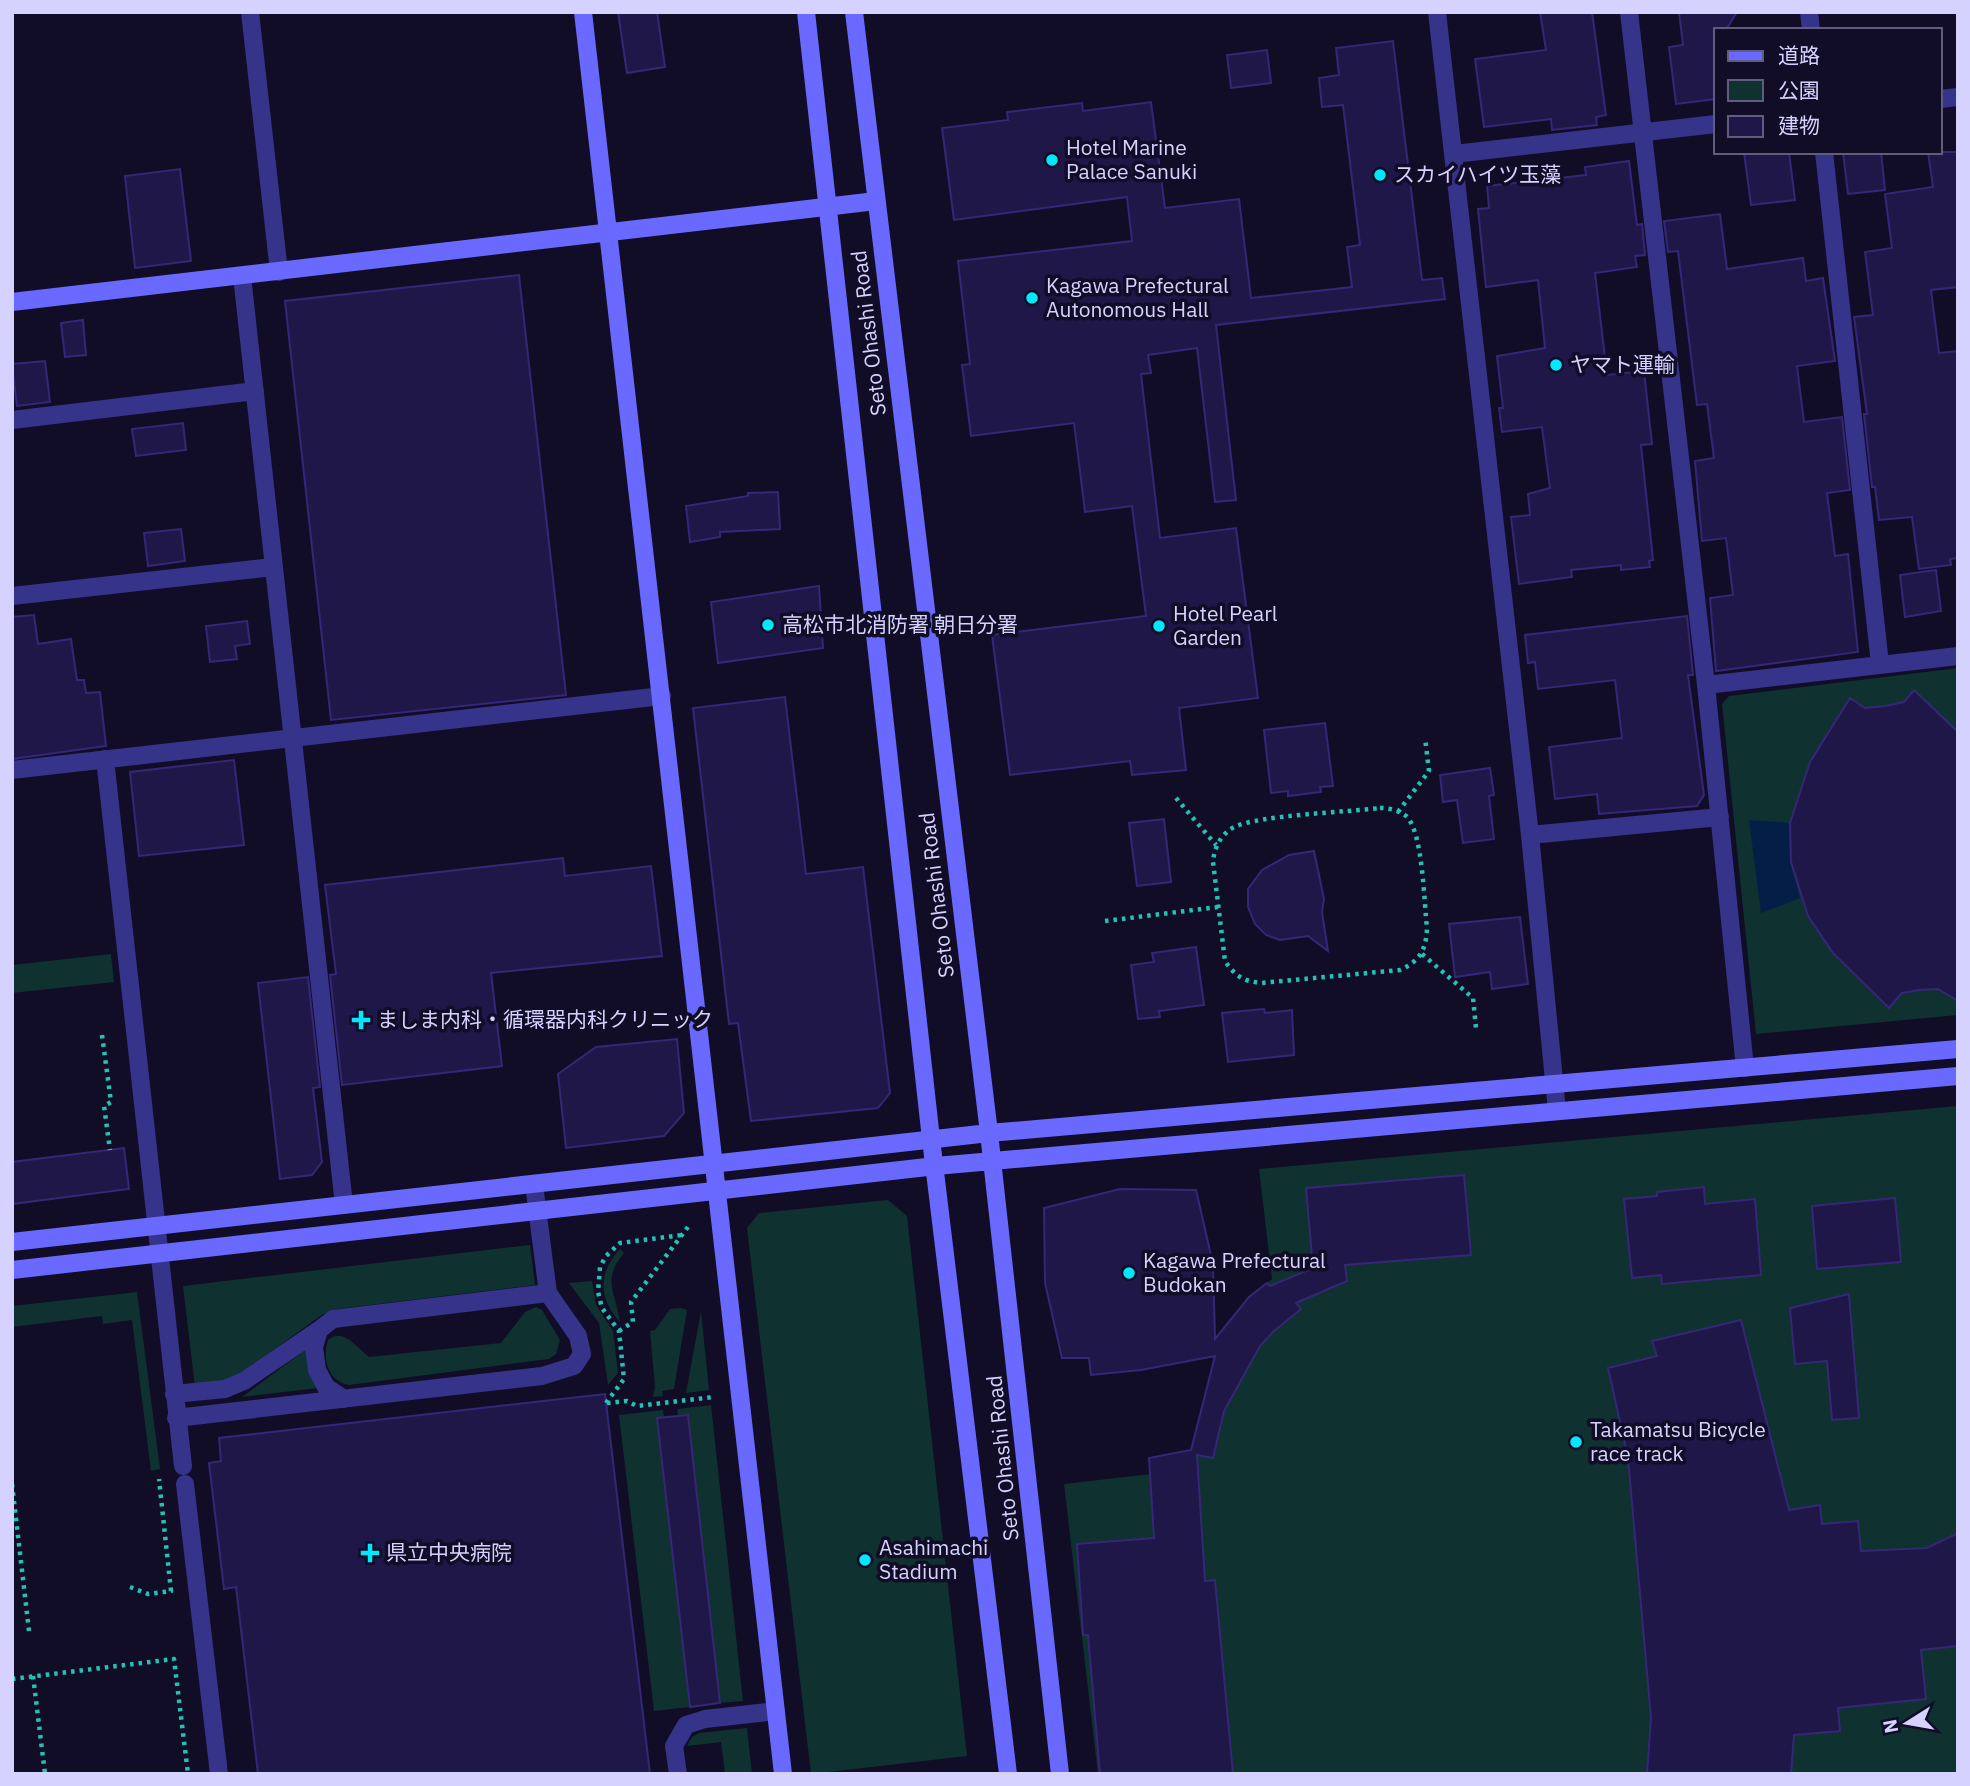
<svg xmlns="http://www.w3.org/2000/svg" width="1970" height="1786" font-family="'IBM Plex Sans','Noto Sans JP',sans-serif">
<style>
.green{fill:#0f312f}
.water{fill:#051e47}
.building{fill:#201749;stroke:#352777;stroke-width:2}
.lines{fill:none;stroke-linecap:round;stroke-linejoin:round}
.path{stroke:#23c2b6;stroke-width:4.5;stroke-dasharray:3.5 5;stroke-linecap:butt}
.street{stroke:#35338a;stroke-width:18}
.secondary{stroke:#6a69ff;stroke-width:18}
.poi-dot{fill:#00e8fd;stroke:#110d26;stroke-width:2.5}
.labels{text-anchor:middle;stroke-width:7;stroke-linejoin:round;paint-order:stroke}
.poi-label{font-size:21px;fill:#d6d2ff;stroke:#110d26;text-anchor:start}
.street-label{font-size:21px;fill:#d6d2ff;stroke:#110d26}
</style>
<rect width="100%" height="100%" fill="#110d26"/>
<path class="green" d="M 1958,668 L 1958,1015 L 1756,1034 L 1722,704 L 1729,696 Z
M 111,954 L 114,982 L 12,993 L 12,965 Z
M 1958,1106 L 1958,1774 L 1098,1774 L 1064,1484 L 1194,1469 L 1195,1435 L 1211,1372 L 1249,1297 L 1272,1279 L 1259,1169 Z
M 888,1200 L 907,1216 L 967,1756 L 811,1774 L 747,1228 L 759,1213 Z
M 530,1245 L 535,1285 L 337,1309 L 323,1314 L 229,1382 L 195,1387 L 183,1286 Z
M 620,1249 L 624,1253 C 601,1281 616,1292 620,1322 C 598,1298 598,1272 620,1249 Z
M 592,1281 L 596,1305 L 613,1331 L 618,1373 L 608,1385 L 599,1323 L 569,1283 Z
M 137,1292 L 160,1469 L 151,1471 L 132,1320 L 103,1324 L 102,1316 L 12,1327 L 12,1306 Z
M 536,1307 L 542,1310 L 560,1340 L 556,1354 L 549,1359 L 349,1385 C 328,1381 322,1360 328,1340 C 343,1327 357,1348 369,1357 L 501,1343 L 525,1312 Z
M 681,1308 L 687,1310 L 674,1389 L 662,1391 L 663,1396 L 653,1397 L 655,1387 L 650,1331 L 655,1330 L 670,1309 Z
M 701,1311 L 709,1390 L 686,1393 Z
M 308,1348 L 319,1388 L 242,1397 Z
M 711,1405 L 743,1701 L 720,1703 L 688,1415 L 678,1416 L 677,1409 Z
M 663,1410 L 664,1417 L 657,1419 L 690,1707 L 654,1711 L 619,1415 Z
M 747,1728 L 752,1774 L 725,1774 L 721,1742 L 687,1746 L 692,1737 L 699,1733 Z"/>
<path class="water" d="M 1749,820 L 1790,823 L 1791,862 L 1800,898 L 1761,913 Z"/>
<path class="building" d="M 618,12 L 657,12 L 665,67 L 627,73 Z
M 1540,12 L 1592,12 L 1606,115 L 1596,117 L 1597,125 L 1552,130 L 1551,119 L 1484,127 L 1475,59 L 1546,50 Z
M 1679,12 L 1737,12 L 1726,30 L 1716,30 L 1716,99 L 1676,104 L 1669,47 L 1683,45 Z
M 1393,41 L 1422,280 L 1442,278 L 1445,299 L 1216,325 L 1236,500 L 1215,502 L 1197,348 L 1148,355 L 1151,373 L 1141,374 L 1160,538 L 1236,528 L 1258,698 L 1179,708 L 1186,770 L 1132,775 L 1130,761 L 1010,775 L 992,635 L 1146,616 L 1132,506 L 1085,512 L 1074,423 L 971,436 L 962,365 L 970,364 L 958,261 L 1132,241 L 1127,197 L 954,220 L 942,128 L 1008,120 L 1007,112 L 1082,103 L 1083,111 L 1151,102 L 1165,208 L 1239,199 L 1251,298 L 1352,287 L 1347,247 L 1360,245 L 1343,105 L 1322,107 L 1319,78 L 1339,75 L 1336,48 Z
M 1267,50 L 1271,83 L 1231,88 L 1227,55 Z
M 1744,152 L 1789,152 L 1795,200 L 1751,205 Z
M 1843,152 L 1881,152 L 1885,190 L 1848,194 Z
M 1928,152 L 1958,152 L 1958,287 L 1931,290 L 1939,353 L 1958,351 L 1958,558 L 1950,559 L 1951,565 L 1919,569 L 1912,517 L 1879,520 L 1875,487 L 1872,487 L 1864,414 L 1867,414 L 1854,317 L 1873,315 L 1865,252 L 1892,248 L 1885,194 L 1933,187 Z
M 1629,161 L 1637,225 L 1642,224 L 1645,255 L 1635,256 L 1637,267 L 1595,273 L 1607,375 L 1644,371 L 1652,444 L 1641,445 L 1653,560 L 1649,561 L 1650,567 L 1621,570 L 1621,565 L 1571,570 L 1572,577 L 1519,584 L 1511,517 L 1530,515 L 1528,494 L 1550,488 L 1542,427 L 1502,432 L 1499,408 L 1503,408 L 1497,356 L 1545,348 L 1538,280 L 1486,287 L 1478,209 L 1489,208 L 1487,186 L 1586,175 L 1585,167 Z
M 180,169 L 191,261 L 135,268 L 125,176 Z
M 1720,214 L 1727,269 L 1803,258 L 1806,281 L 1823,278 L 1835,361 L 1797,366 L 1804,422 L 1842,417 L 1850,490 L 1827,493 L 1835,556 L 1848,554 L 1858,652 L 1716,671 L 1710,598 L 1733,595 L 1726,538 L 1702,541 L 1695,461 L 1714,458 L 1707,404 L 1697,405 L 1678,251 L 1668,252 L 1664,221 Z
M 519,275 L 566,695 L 331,720 L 285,301 Z
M 83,320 L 86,355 L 65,357 L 61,323 Z
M 45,361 L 50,402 L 17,406 L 12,364 Z
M 183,423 L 186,450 L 136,456 L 132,429 Z
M 778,492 L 780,529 L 720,532 L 720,537 L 690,542 L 686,506 L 748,496 L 748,493 Z
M 181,529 L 185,561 L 148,566 L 144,533 Z
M 1936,570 L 1941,611 L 1905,617 L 1900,575 Z
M 819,586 L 823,648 L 718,663 L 711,602 Z
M 34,615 L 38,644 L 71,639 L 77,680 L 84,680 L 86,693 L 100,692 L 106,746 L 12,759 L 12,617 Z
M 1687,616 L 1693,675 L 1688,675 L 1704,795 L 1697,806 L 1599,814 L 1597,794 L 1555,799 L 1549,747 L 1622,738 L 1615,680 L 1538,689 L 1535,662 L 1528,663 L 1525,635 Z
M 247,621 L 250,644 L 235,646 L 237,659 L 210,662 L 206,626 Z
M 1914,690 L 1958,732 L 1958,1001 L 1938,989 L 1919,990 L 1902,993 L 1889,1008 L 1833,953 L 1808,916 L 1791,862 L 1790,823 L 1810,762 L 1850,698 L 1865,708 L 1885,706 L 1904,702 Z
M 785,697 L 806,874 L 863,867 L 890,1093 L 878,1108 L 751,1121 L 738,1023 L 729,1024 L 693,708 Z
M 1325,723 L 1333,786 L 1320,787 L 1321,792 L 1288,796 L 1288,791 L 1271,793 L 1264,730 Z
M 234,760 L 244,845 L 139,856 L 130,772 Z
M 1490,768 L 1494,795 L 1489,796 L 1494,839 L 1463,843 L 1457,800 L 1443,802 L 1440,775 Z
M 1164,819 L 1171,882 L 1137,886 L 1129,823 Z
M 1314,851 L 1324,899 L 1322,912 L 1328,951 L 1308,936 L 1280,940 L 1266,935 L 1255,924 L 1248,907 L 1248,889 L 1262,870 L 1289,855 Z
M 563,858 L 565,876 L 651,866 L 662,956 L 491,973 L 502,1066 L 342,1085 L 330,975 L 336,974 L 325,885 Z
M 1520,917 L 1528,984 L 1492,989 L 1490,972 L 1455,977 L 1449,924 Z
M 1196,947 L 1204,1005 L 1159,1011 L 1160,1017 L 1138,1019 L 1131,965 L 1154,962 L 1152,953 Z
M 308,977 L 320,1087 L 313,1088 L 322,1162 L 312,1175 L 280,1179 L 258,983 Z
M 1264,1009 L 1265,1013 L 1292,1010 L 1294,1055 L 1228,1062 L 1222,1013 Z
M 677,1039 L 684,1113 L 664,1136 L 566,1148 L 558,1074 L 596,1047 Z
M 124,1148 L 129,1189 L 12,1204 L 12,1162 Z
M 1464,1175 L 1471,1255 L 1345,1265 L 1347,1281 L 1296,1303 L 1301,1309 L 1274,1331 L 1260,1346 L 1224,1411 L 1213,1458 L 1197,1455 L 1205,1581 L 1215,1580 L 1233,1774 L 1100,1774 L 1088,1635 L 1083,1635 L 1077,1544 L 1154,1538 L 1149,1458 L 1191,1450 L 1215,1356 L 1141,1370 L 1091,1375 L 1089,1358 L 1062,1358 L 1045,1283 L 1044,1208 L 1120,1189 L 1196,1190 L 1213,1264 L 1215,1339 L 1249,1297 L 1267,1283 L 1270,1286 L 1313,1268 L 1306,1188 Z
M 1704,1187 L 1705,1204 L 1755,1199 L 1761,1275 L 1662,1284 L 1661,1275 L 1632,1278 L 1624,1199 L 1657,1196 L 1657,1192 Z
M 1895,1198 L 1901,1262 L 1817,1269 L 1812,1206 Z
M 1849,1294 L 1859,1418 L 1832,1420 L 1827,1361 L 1795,1364 L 1790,1308 Z
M 1741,1320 L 1789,1510 L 1820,1505 L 1822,1524 L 1858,1521 L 1861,1551 L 1927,1548 L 1958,1533 L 1958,1646 L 1921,1650 L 1926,1699 L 1838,1708 L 1840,1731 L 1794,1735 L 1791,1774 L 1647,1774 L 1651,1718 L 1628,1458 L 1608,1368 L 1657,1356 L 1652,1341 Z
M 605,1394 L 650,1774 L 258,1774 L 236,1587 L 224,1589 L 209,1463 L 221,1461 L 219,1438 Z
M 688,1415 L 720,1703 L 690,1707 L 657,1418 Z"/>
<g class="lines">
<path class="path" d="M 1176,798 L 1216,845
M 1380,808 C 1389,808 1398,810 1406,816 C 1423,831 1424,903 1427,928 C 1426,950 1420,961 1400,970 L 1261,983 C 1243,981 1235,976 1225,961 L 1213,862 C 1214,848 1221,834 1234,827 C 1259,815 1348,812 1380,808 Z
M 1398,812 L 1429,771 L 1425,738
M 1105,921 L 1218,907
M 1422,954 L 1473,998 L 1476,1028
M 102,1035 L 111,1102 L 104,1106 L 110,1150
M 619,1331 L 633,1322 L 631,1302 L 688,1227
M 606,1403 L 624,1379 L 619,1331 L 602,1308 L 598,1292 L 600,1267 L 606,1256 L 620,1243 L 682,1235
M 607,1403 L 627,1401 L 637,1406 L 714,1397
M 12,1484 L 29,1631
M 130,1587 L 148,1594 L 171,1591 L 159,1479
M 33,1676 L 45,1774
M 12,1679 L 174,1659 L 188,1774"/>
<path class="street" d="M 250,12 L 279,272
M 1437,12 L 1530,835 L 1557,1111
M 1629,12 L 1706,685 L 1745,1068
M 1809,12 L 1811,30
M 1940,99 L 1958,97
M 1824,152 L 1880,664
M 1454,154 L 1716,124
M 242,276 L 344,1205
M 12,420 L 255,391
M 12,596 L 273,567
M 1706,685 L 1958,656
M 105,759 L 183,1466
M 12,770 L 662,696
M 1530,835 L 1720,817
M 174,1394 L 225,1389 L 244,1381 L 319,1330
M 344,1399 L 326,1387 L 317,1370 L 314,1347 L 319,1330 L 333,1319 L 548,1293
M 176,1418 L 542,1376 L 574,1366 L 582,1354 L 578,1336 L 548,1293 L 534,1185
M 185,1484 L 219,1774
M 678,1774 L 674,1746 L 686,1725 L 705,1719 L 776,1711"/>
<path class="secondary" d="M 583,12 L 783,1774
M 806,12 L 931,1139 L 1008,1774
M 854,12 L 989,1133 L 1060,1774
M 12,302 L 876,201
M 12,1242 L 989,1133 L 1958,1049
M 12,1270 L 936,1166 L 1958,1076"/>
</g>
<g class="poi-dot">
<circle cx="1052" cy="160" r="7"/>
<circle cx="1380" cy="175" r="7"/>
<circle cx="1032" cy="298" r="7"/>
<circle cx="1556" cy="365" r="7"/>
<circle cx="768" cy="625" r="7"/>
<circle cx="1159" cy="626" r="7"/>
<path d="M357.5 1009.5h7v7h7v7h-7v7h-7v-7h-7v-7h7z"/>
<circle cx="1129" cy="1273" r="7"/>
<circle cx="1576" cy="1442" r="7"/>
<path d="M366.5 1542.5h7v7h7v7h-7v7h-7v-7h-7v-7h7z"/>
<circle cx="865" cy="1560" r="7"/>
</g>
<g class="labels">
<g class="poi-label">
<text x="1066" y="155">Hotel Marine<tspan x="1066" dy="24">Palace Sanuki</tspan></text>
<text x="1394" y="182">スカイハイツ玉藻</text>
<text x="1046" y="293">Kagawa Prefectural<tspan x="1046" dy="24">Autonomous Hall</tspan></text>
<text x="1570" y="372">ヤマト運輸</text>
<text x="1173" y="621">Hotel Pearl<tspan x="1173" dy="24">Garden</tspan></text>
<text x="782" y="632">高松市北消防署 朝日分署</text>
<text x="377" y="1027">ましま内科・循環器内科クリニック</text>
<text x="1143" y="1268">Kagawa Prefectural<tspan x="1143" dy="24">Budokan</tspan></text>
<text x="1590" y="1437">Takamatsu Bicycle<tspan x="1590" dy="24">race track</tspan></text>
<text x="879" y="1555">Asahimachi<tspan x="879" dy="24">Stadium</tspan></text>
<text x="386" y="1560">県立中央病院</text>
</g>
<g class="street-label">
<text transform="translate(869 333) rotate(-97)" y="7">Seto Ohashi Road</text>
<text transform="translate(937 895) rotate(-97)" y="7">Seto Ohashi Road</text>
<text transform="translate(1003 1458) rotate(-96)" y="7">Seto Ohashi Road</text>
</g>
</g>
<rect width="1970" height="1786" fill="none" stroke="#d6d2ff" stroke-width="28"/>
<rect x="1714" y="28" width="228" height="126" fill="#110d26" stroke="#605c7d" stroke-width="2"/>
<rect x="1728" y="51" width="35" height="10" fill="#6a69ff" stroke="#605c7d" stroke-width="2"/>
<text x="1778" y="63" font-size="21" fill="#d6d2ff">道路</text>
<rect x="1728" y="80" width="35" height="21" fill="#0f312f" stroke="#605c7d" stroke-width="2"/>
<text x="1778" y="98" font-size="21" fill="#d6d2ff">公園</text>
<rect x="1728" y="116" width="35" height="21" fill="#201749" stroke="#605c7d" stroke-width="2"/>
<text x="1778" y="133" font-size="21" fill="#d6d2ff">建物</text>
<g transform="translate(1907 1723) rotate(259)" stroke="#110d26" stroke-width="5" paint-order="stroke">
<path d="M0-5L12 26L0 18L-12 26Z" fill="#d6d2ff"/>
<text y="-10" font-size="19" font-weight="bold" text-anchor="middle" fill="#d6d2ff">N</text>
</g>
</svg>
